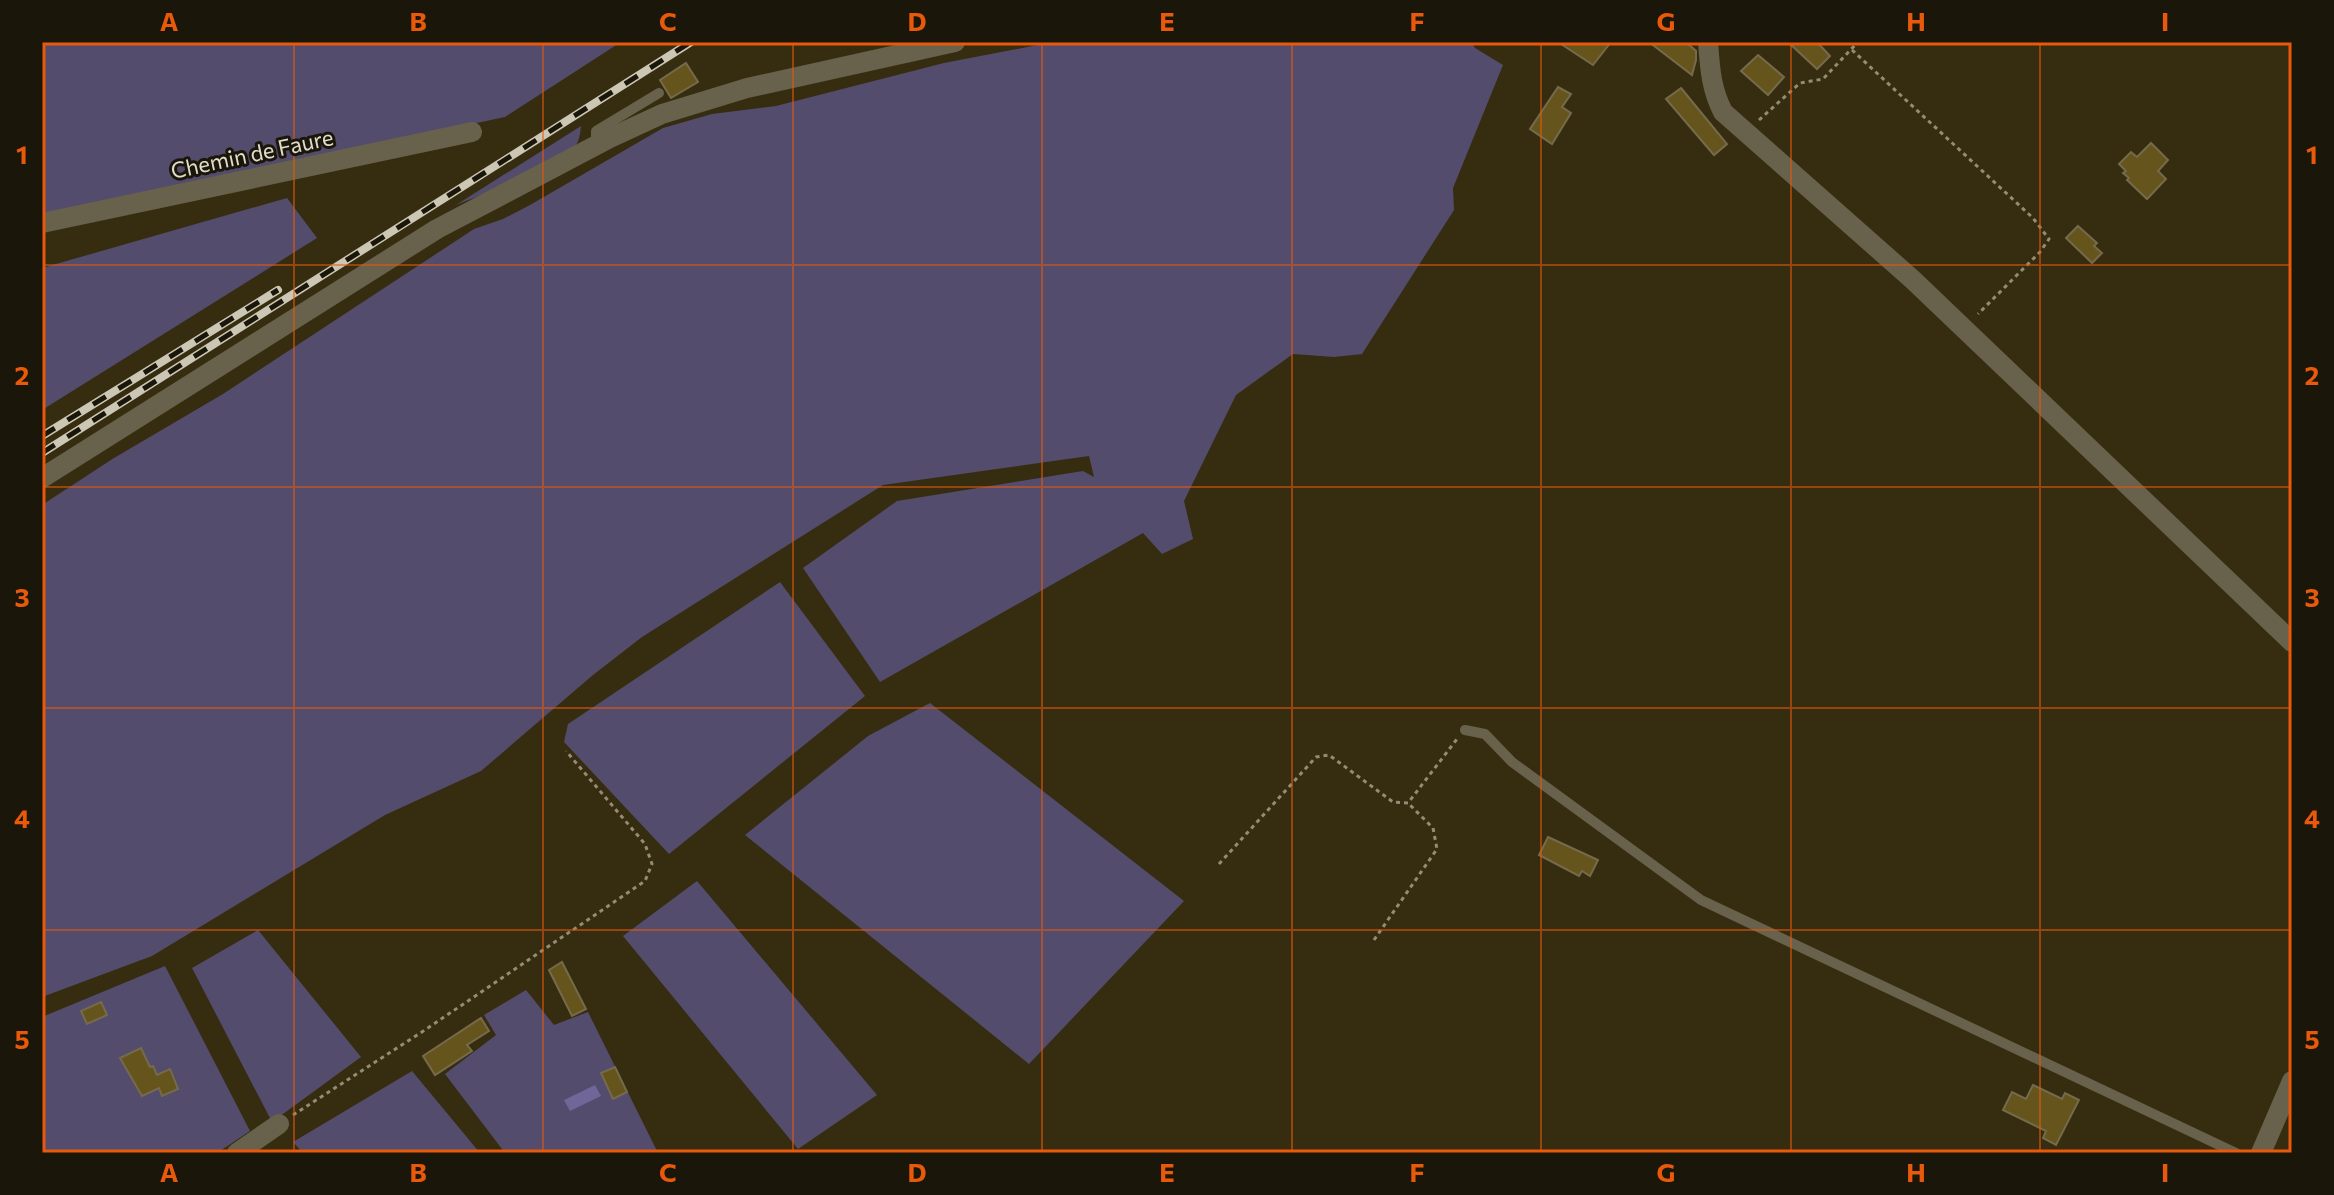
<svg xmlns="http://www.w3.org/2000/svg" width="2334" height="1195" font-family="Commissioner,sans-serif">
<style>
.green{fill:#534c6d}
.water{fill:#716698}
.building{fill:#65541b;stroke:#756b4c;stroke-width:2}
.lines{fill:none;stroke-linecap:round;stroke-linejoin:round}
.path{stroke:#938c76;stroke-width:3;stroke-dasharray:4 4;stroke-linecap:butt}
.service{stroke:#68614b;stroke-width:10}
.minor{stroke:#68614b;stroke-width:20}
.rail-casing{stroke:#ccc7b5;stroke-width:8}
.rail{stroke:#1a1609;stroke-width:5;stroke-dasharray:15;stroke-linecap:butt}
.grid{fill:none;stroke:#e8590c;stroke-width:2;stroke-opacity:0.55}
.labels{text-anchor:middle;stroke-width:6;stroke-linejoin:round;paint-order:stroke}
.street-label{font-size:22px;fill:#e1dccb;stroke:#1a1609}
.neatline{fill:none;stroke:#e8590c;stroke-width:3}
.grid-label{font-size:26px;text-anchor:middle;font-weight:bold;fill:#e8590c}
</style>
<rect width="100%" height="100%" fill="#362d10"/>
<path class="green" d="M 48,42 L 621,42 L 505,117 L 42,215 L 42,50 Z
M 1053,42 L 1471,42 L 1475,48 L 1503,65 L 1453,188 L 1454,210 L 1362,354 L 1334,357 L 1293,354 L 1236,395 L 1184,501 L 1193,539 L 1162,554 L 1143,533 L 880,682 L 803,568 L 897,501 L 1083,471 L 1094,477 L 1089,456 L 883,485 L 642,637 L 593,675 L 481,771 L 385,815 L 152,956 L 42,997 L 42,505 L 114,458 L 223,394 L 474,229 L 503,219 L 530,205 L 663,128 L 712,114 L 776,106 L 944,63 Z
M 581,126 C 580,133 580,139 576,145 C 561,166 483,194 456,205 Z
M 287,198 L 317,238 L 42,410 L 42,268 Z
M 780,582 L 865,696 L 669,854 L 564,742 L 568,724 Z
M 930,703 L 1184,901 L 1029,1064 L 745,835 L 868,736 Z
M 697,881 L 877,1095 L 798,1149 L 623,936 Z
M 258,930 L 361,1057 L 272,1122 L 192,968 Z
M 165,966 L 250,1131 L 217,1153 L 42,1153 L 42,1017 Z
M 526,990 L 554,1025 L 588,1012 L 658,1153 L 505,1153 L 445,1074 L 496,1035 L 484,1015 Z
M 412,1071 L 480,1153 L 303,1153 L 293,1142 Z"/>
<path class="water" d="M 595,1085 L 601,1096 L 570,1111 L 564,1100 Z"/>
<path class="building" d="M 1558,42 L 1611,42 L 1593,65 Z
M 1649,42 L 1686,42 L 1696,51 L 1696,60 L 1692,75 Z
M 1788,42 L 1817,42 L 1830,56 L 1817,69 Z
M 1758,55 L 1784,77 L 1768,95 L 1741,71 Z
M 686,63 L 698,82 L 671,98 L 660,80 Z
M 1558,87 L 1571,94 L 1562,107 L 1571,113 L 1552,144 L 1530,129 Z
M 1681,88 L 1727,144 L 1714,155 L 1666,99 Z
M 2151,143 L 2168,160 L 2158,171 L 2166,179 L 2147,199 L 2127,180 L 2129,178 L 2123,173 L 2126,171 L 2119,164 L 2131,152 L 2137,157 Z
M 2078,226 L 2097,243 L 2094,246 L 2102,253 L 2092,263 L 2066,238 Z
M 1548,837 L 1598,860 L 1590,876 L 1582,871 L 1579,876 L 1539,855 Z
M 562,962 L 586,1009 L 572,1016 L 549,970 Z
M 101,1002 L 107,1015 L 87,1024 L 81,1011 Z
M 481,1018 L 489,1031 L 467,1045 L 472,1051 L 435,1075 L 423,1056 Z
M 141,1048 L 150,1067 L 153,1066 L 157,1075 L 170,1069 L 178,1089 L 162,1096 L 159,1088 L 142,1096 L 120,1058 Z
M 615,1067 L 627,1092 L 613,1099 L 601,1073 Z
M 2033,1085 L 2062,1099 L 2065,1093 L 2079,1100 L 2056,1145 L 2043,1138 L 2046,1131 L 2003,1110 L 2012,1092 L 2026,1099 Z"/>
<g class="lines">
<path class="path" d="M 1852,50 L 2033,218 L 2049,239 L 2040,252 L 1978,314
M 1759,120 L 1800,83 L 1823,79 L 1858,42
M 1219,864 L 1316,757 L 1329,755 L 1393,802 L 1408,803 L 1457,739
M 1374,940 L 1437,849 L 1433,828 L 1408,803
M 293,1115 L 425,1030 L 645,881 L 652,864 L 645,844 L 566,751"/>
<path class="service" d="M 596,146 L 596,131 L 659,93
M 1465,730 L 1485,734 L 1512,762 L 1701,900 L 2236,1153"/>
<path class="minor" d="M 1708,42 C 1710,68 1711,89 1723,112 L 1912,279 L 2292,642
M 42,223 L 472,132
M 42,478 L 437,229 L 610,138 L 662,114 L 747,88 L 955,42
M 237,1153 L 279,1124
M 2261,1153 L 2292,1081"/>
<g class="rail-casing">
<path id="rail" d="M 42,436 L 278,290
M 42,453 L 691,42"/>
</g>
<use href="#rail" class="rail"/>
</g>
<path class="grid" d="M 294,42 L 294,1153M 543,42 L 543,1153M 793,42 L 793,1153M 1042,42 L 1042,1153M 1292,42 L 1292,1153M 1541,42 L 1541,1153M 1791,42 L 1791,1153M 2040,42 L 2040,1153M 42,265 L 2292,265M 42,487 L 2292,487M 42,708 L 2292,708M 42,930 L 2292,930"/>
<g class="labels">
<g class="street-label">
<text transform="translate(252 154) rotate(-12)" y="8">Chemin de Faure</text>
</g>
</g>
<rect width="2334" height="1195" fill="none" stroke="#1a1609" stroke-width="88"/>
<rect x="44" y="44" width="2246" height="1107" class="neatline"/>
<g class="grid-label">
<text x="169" y="31">A</text>
<text x="418" y="31">B</text>
<text x="668" y="31">C</text>
<text x="917" y="31">D</text>
<text x="1167" y="31">E</text>
<text x="1417" y="31">F</text>
<text x="1666" y="31">G</text>
<text x="1916" y="31">H</text>
<text x="2165" y="31">I</text>
<text x="22" y="164">1</text>
<text x="2312" y="164">1</text>
<text x="22" y="385">2</text>
<text x="2312" y="385">2</text>
<text x="22" y="607">3</text>
<text x="2312" y="607">3</text>
<text x="22" y="828">4</text>
<text x="2312" y="828">4</text>
<text x="22" y="1049">5</text>
<text x="2312" y="1049">5</text>
<text x="169" y="1182">A</text>
<text x="418" y="1182">B</text>
<text x="668" y="1182">C</text>
<text x="917" y="1182">D</text>
<text x="1167" y="1182">E</text>
<text x="1417" y="1182">F</text>
<text x="1666" y="1182">G</text>
<text x="1916" y="1182">H</text>
<text x="2165" y="1182">I</text>
</g>
</svg>
